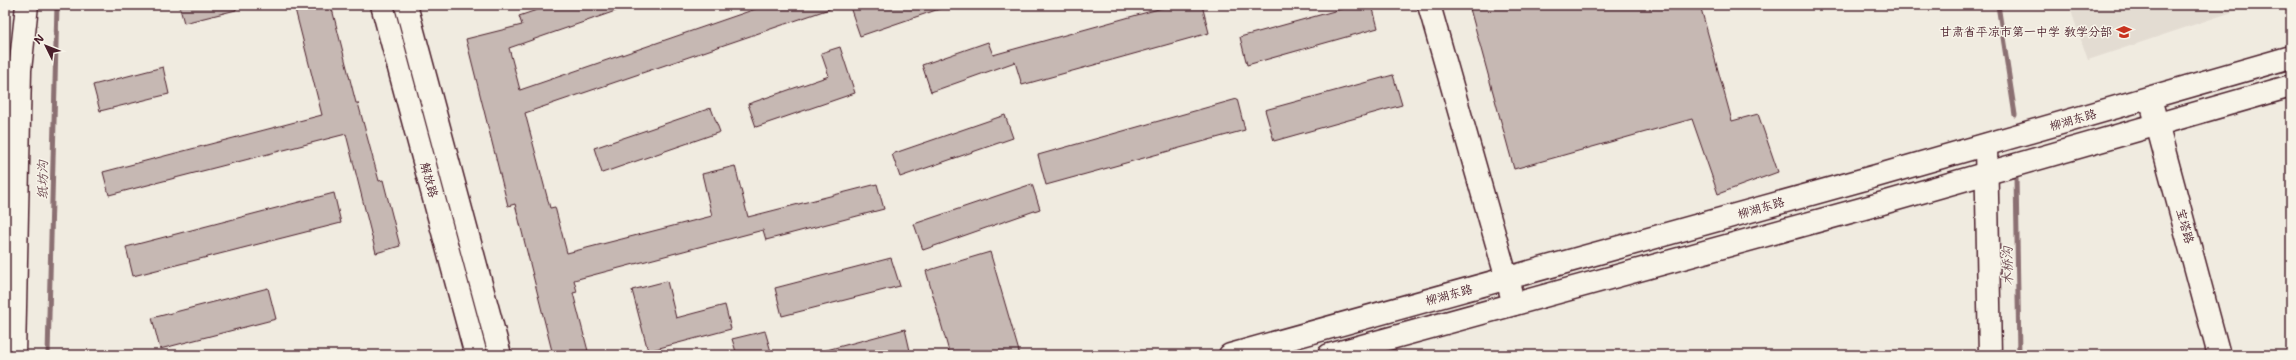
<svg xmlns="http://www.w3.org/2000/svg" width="2296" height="360" font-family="'Shantell Sans','LXGW WenKai TC',sans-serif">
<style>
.built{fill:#e3dcd2}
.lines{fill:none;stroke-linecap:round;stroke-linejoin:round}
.stream{stroke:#8b6f72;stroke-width:5}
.building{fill:#c6b8b3;stroke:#4a1f2b}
.minor-casing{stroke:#4a1f2b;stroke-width:25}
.major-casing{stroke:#4a1f2b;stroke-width:25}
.minor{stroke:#f7f3e8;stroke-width:22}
.major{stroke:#f7f3e8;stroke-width:22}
.labels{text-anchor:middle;stroke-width:3;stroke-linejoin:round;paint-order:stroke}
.poi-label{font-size:12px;fill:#4a1f2b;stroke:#f7f3e8;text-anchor:end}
.street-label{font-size:12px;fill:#4a1f2b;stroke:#f7f3e8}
.water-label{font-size:13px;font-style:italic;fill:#704e55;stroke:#f7f3e8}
</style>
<rect width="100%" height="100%" fill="#f0ebe0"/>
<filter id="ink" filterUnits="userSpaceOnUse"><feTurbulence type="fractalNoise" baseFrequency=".025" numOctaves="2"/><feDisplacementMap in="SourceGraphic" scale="8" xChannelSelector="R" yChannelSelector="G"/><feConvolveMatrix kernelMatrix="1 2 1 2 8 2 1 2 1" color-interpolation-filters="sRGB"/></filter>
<g filter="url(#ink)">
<path class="built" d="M 2069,5 L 2253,5 L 2088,60 Z"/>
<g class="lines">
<path class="stream" d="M 1998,5 L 2015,115
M 2016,177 L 2019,355
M 48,355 L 57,5"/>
</g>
<path class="building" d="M 179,5 L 236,5 L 236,10 L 184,23 Z
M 294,5 L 331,5 L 356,103 L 358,103 L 379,181 L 383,180 L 400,246 L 376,253 L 346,134 L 109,195 L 103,172 L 322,115 Z
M 551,5 L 627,5 L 627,7 L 509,48 L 520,90 L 767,5 L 835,5 L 835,7 L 525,113 L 550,208 L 555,207 L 567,253 L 712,216 L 702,174 L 735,166 L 748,217 L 877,184 L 884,209 L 766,240 L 763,230 L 574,280 L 577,292 L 573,293 L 589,355 L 553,355 L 515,204 L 508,206 L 466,39 L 522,25 L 519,16 Z
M 857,5 L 945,5 L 945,7 L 860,36 L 850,7 Z
M 1173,5 L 1202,5 L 1209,33 L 1022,85 L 1015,62 L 931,92 L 922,65 L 988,42 L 993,55 Z
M 1356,5 L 1372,5 L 1378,28 L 1247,65 L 1240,37 Z
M 1469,5 L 1700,5 L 1732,121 L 1758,114 L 1778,172 L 1718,194 L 1692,119 L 1514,169 Z
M 840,47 L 855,93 L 756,127 L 748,104 L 829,76 L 821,53 Z
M 163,67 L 169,94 L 100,111 L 93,85 Z
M 1393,75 L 1402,105 L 1274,141 L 1265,110 Z
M 1237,99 L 1245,130 L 1046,185 L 1038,155 Z
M 711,108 L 720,132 L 602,173 L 594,148 Z
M 1005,115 L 1013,138 L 900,177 L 892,154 Z
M 1032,184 L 1040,209 L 923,250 L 914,224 Z
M 334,193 L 341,223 L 133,276 L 126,247 Z
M 990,252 L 1020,355 L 950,355 L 926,271 Z
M 891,258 L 900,286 L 782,316 L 775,288 Z
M 667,281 L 676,318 L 725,305 L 731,329 L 648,351 L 632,290 Z
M 268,288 L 276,319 L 160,349 L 152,318 Z
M 905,329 L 911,355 L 824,355 L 823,351 Z
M 765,331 L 772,355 L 737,355 L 732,339 Z"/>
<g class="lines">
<g class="minor-casing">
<path id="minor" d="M 1429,5 L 1514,304
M 2150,98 L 2219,355
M 1986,145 L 1990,355
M 14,355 L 20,70 L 27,5"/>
</g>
<g class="major-casing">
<path id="major" d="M 382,5 L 476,355
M 406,5 L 500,355
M 1230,355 L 1876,176 L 2291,57
M 1329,355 L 1883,203 L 2291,86"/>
</g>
<use href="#minor" class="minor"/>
<use href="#major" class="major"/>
</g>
</g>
<defs>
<g id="school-bare" transform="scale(1.2)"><path d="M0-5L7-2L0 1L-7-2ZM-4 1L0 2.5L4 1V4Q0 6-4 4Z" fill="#c8321e" stroke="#f7f3e8" stroke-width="2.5" paint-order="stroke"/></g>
</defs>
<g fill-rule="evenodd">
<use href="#school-bare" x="2124" y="32"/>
</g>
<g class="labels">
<g class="poi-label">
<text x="2112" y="36">甘肃省平凉市第一中学 教学分部</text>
</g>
<g class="street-label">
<text transform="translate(2073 120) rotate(-16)" y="4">柳湖东路</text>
<text transform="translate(429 180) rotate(75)" y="4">解放路</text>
<text transform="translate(1761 208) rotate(-16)" y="4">柳湖东路</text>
<text transform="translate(2185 226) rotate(75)" y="4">宝塔路</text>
<text transform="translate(1449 295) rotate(-15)" y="4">柳湖东路</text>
</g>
<g class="water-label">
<text transform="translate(42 180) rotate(-89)" y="5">纸坊沟</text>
<text transform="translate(2007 266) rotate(-91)" y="5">木桥沟</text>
</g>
</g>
<rect width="2296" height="360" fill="none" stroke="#f7f3e8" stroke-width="20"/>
<rect x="10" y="10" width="2276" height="340" fill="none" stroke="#4a1f2b" stroke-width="1.5" filter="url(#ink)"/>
<g transform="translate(46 46) rotate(313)" stroke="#f7f3e8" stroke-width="3" paint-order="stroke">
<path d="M0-3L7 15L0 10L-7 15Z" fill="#4a1f2b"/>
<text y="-6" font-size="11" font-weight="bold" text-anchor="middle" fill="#4a1f2b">N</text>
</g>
</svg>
